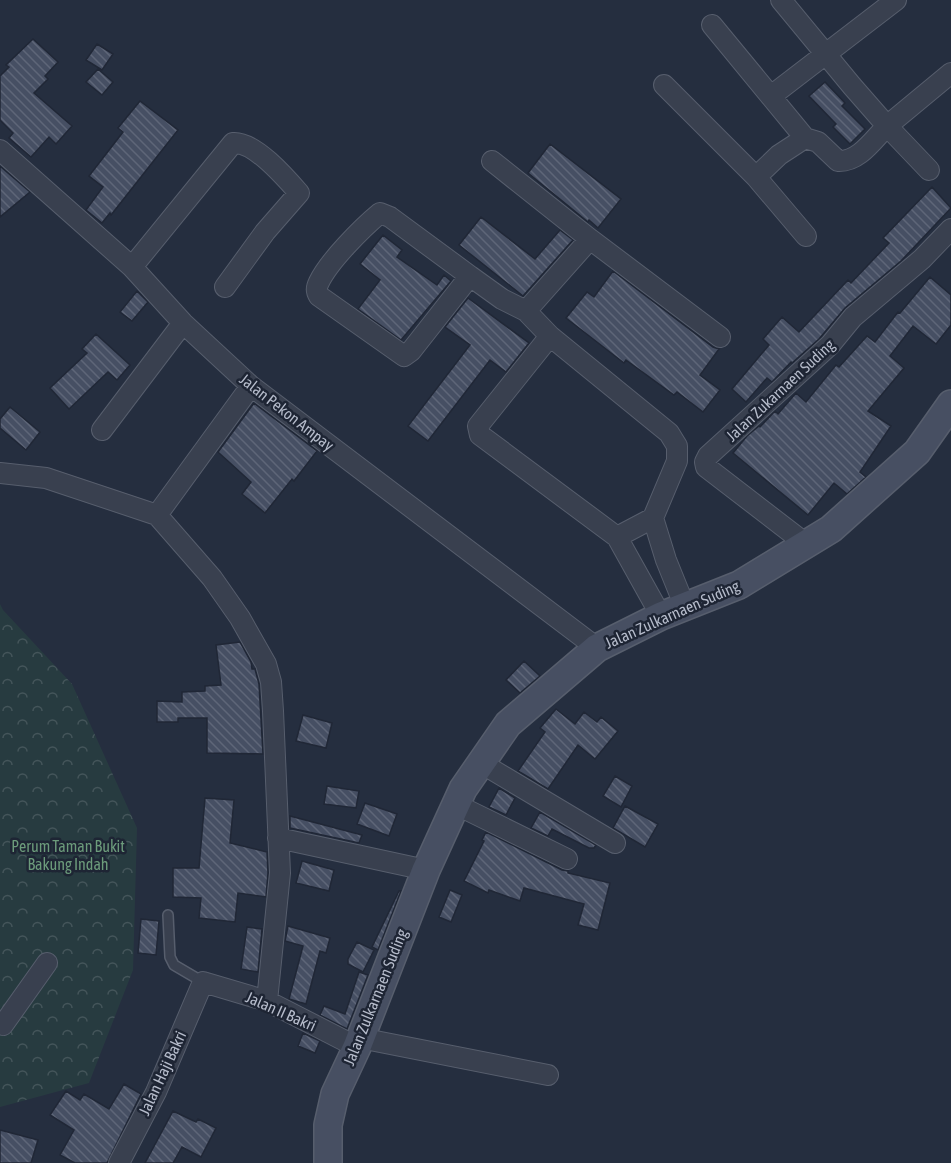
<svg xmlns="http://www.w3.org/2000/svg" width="951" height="1163" font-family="'Asap Condensed',sans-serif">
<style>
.park{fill:url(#park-crowns)}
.building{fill:url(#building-back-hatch);stroke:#202736;stroke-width:1.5}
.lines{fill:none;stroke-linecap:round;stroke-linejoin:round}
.lane-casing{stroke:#575e6d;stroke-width:12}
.street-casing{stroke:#575e6d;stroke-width:22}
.secondary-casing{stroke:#575e6d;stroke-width:30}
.lane{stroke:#39404f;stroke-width:9}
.street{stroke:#39404f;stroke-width:20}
.secondary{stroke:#474f62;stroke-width:27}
.labels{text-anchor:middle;stroke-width:5;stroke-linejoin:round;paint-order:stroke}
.street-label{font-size:16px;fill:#b5bbca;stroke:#1e2534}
.park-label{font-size:16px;fill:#6c9b7b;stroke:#1e2534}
</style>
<defs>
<pattern id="park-crowns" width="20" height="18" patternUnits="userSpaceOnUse" patternTransform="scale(1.5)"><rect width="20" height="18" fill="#273b40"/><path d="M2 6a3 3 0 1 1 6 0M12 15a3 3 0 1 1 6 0" fill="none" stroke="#44555a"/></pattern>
<pattern id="building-back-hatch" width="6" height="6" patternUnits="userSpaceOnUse" patternTransform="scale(1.5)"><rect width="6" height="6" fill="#464f63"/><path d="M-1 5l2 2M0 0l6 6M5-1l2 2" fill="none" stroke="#5e6678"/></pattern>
</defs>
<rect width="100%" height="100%" fill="#252e3f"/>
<path class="park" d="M 0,604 L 3,610 L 72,684 L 137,828 L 133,970 L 89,1083 L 0,1107 Z"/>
<path class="building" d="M 33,39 L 58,62 L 45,76 L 48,79 L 34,93 L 72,126 L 56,144 L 49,137 L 31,157 L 9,138 L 13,133 L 0,120 L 0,76 L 9,67 L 6,65 Z
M 97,44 L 113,54 L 102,70 L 86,60 Z
M 98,69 L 113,82 L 102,95 L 86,82 Z
M 825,82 L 845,103 L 842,106 L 865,129 L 850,144 L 833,127 L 836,124 L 809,96 Z
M 140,101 L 178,130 L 111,215 L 110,213 L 102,223 L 86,210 L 103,187 L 89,176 L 123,132 L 118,128 Z
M 550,144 L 621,199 L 598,228 L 589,220 L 588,222 L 528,173 Z
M 0,166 L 30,192 L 0,217 Z
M 932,187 L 951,208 L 901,261 L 845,308 L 819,339 L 792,363 L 791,362 L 772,382 L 767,378 L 746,402 L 732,389 L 769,345 L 763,339 L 782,317 L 799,332 L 848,280 L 851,283 L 889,243 L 883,238 Z
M 481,217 L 535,259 L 560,230 L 573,240 L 523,296 L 459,245 Z
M 383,235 L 402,250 L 397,257 L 437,285 L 444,275 L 451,281 L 401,340 L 358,309 L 380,280 L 360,264 Z
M 613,271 L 713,347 L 719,349 L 700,375 L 720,390 L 703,412 L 677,392 L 674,395 L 626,360 L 624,363 L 566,318 L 587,292 L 594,297 Z
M 930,277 L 951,295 L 951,325 L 936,344 L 913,326 L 890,356 L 904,368 L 868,411 L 891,426 L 860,472 L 866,477 L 847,494 L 834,483 L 808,515 L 733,453 L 747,436 L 759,426 L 760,427 L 775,411 L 778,414 L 796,393 L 806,402 L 836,365 L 839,367 L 867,336 L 875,342 L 898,312 L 900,313 Z
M 137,291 L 148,302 L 132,321 L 120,312 Z
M 468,298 L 529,343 L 506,372 L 490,360 L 428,441 L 408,426 L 470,345 L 445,327 Z
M 96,334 L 130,365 L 117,380 L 108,372 L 69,409 L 50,388 L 87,353 L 82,349 Z
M 254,403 L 317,451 L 294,481 L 292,479 L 265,513 L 242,494 L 251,482 L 218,452 Z
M 10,407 L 40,432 L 26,450 L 0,428 L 0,419 Z
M 240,642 L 251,662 L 252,669 L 255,669 L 259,684 L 263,754 L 207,753 L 207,718 L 178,718 L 178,722 L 157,722 L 157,701 L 182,702 L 182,692 L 205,691 L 205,686 L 221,685 L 216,645 Z
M 524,661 L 540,676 L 520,693 L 506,680 Z
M 556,709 L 575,724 L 584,712 L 597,722 L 601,717 L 618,731 L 595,759 L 578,745 L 548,789 L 518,771 L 545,732 L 540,728 Z
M 303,715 L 332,723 L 326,748 L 296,741 Z
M 615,776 L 632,786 L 621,807 L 603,796 Z
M 327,786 L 359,791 L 356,808 L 324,804 Z
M 499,788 L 515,798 L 506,815 L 489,807 Z
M 205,798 L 234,800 L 230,843 L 267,852 L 268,873 L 266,897 L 238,893 L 235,922 L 199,918 L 201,898 L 173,897 L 173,868 L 199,868 Z
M 365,803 L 397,814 L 389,836 L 357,824 Z
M 625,806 L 658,824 L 645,847 L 613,828 Z
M 540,812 L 596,845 L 594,848 L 589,848 L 552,829 L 548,836 L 531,828 Z
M 290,816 L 362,835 L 359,843 L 290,828 Z
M 486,832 L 562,870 L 568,871 L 568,873 L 610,883 L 598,930 L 578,925 L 584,904 L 524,888 L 520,901 L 489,890 L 488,893 L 464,881 L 484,841 L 482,840 Z
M 302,861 L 334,870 L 329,891 L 296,883 Z
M 450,890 L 462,895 L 451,922 L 439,917 Z
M 399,891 L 401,891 L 378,950 L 372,947 Z
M 141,919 L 159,921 L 156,955 L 138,953 Z
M 288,926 L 330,938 L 326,953 L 320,951 L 306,1004 L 289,999 L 303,946 L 285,941 Z
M 247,927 L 262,929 L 258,972 L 241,969 Z
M 357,942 L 374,950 L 363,972 L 348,964 L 348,959 Z
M 359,972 L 368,975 L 347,1029 L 320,1015 L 324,1006 L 345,1014 Z
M 303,1033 L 320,1041 L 315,1053 L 298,1046 Z
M 124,1084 L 141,1094 L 107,1163 L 75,1163 L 60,1155 L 74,1130 L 50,1115 L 66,1091 L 80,1100 L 84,1094 L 109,1109 Z
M 173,1111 L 196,1122 L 198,1119 L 216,1128 L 201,1157 L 182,1147 L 173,1163 L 145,1163 Z
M 0,1130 L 38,1140 L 31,1163 L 0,1163 Z"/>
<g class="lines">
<g class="lane-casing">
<path id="lane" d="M 168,915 L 170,957 L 174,965 L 203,982"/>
</g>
<g class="street-casing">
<path id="street" d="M 781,0 L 852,86 L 887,126 C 873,140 859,162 838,161 L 818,142 L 805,138 L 779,155 L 756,177 L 806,236
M 712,25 L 805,138
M 664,85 L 756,177
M 771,96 L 896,0
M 0,150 L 132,267 L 183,323 L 251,386 L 597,648
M 492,161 L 590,239 L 720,337
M 929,170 L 887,126 L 951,73
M 380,213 L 390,217 L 470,276 L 411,351 L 404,356 L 319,296 C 316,291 316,288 319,282 C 329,261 362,228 380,213 Z
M 132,267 L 233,143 C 254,141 286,178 299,193 L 265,232 L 225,287
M 470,276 L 502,299 L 526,311 L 550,336 L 669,433 L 677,446 L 677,461 L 653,518 L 666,560 L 685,607
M 526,311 L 590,239
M 550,336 L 478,426 L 480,435 L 617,537 L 661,616
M 102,430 L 183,323
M 0,473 L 46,478 L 157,515 L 212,578 L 240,618 L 266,664 L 271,682 L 273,711 L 280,873 L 267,1001
M 157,515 L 251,386
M 617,537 L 653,518
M 806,544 L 706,467 L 705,462 L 708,456 L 830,345 L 853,317 L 922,259 L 951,229
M 481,763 L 615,843
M 455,804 L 567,859
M 278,838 L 426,870
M 0,1024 L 3,1025 L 47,963
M 360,1038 L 548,1075
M 119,1163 L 156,1092 L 203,982 L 267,1001 L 357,1047"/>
</g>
<g class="secondary-casing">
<path id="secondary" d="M 328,1163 L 328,1125 L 335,1094 L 357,1047 L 426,870 L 463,789 L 508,724 L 597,648 L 661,616 L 739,585 L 831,529 L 917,452 L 951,404"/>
</g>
<use href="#lane" class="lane"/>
<use href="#street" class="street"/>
<use href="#secondary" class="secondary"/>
</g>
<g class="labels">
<g class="street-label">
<text transform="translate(780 390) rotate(-43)" y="6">Jalan Zukarnaen Suding</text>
<text transform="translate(287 412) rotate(38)" y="6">Jalan Pekon Ampay</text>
<text transform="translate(672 614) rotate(-24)" y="6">Jalan Zulkarnaen Suding</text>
<text transform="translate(375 997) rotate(-68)" y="6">Jalan Zulkarnaen Suding</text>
<text transform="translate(281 1011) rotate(24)" y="6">Jalan II Bakri</text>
<text transform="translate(162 1073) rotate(-65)" y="6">Jalan Haji Bakri</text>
</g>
<g class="park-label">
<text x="68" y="852">Perum Taman Bukit<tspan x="68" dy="18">Bakung Indah</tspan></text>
</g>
</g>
</svg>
